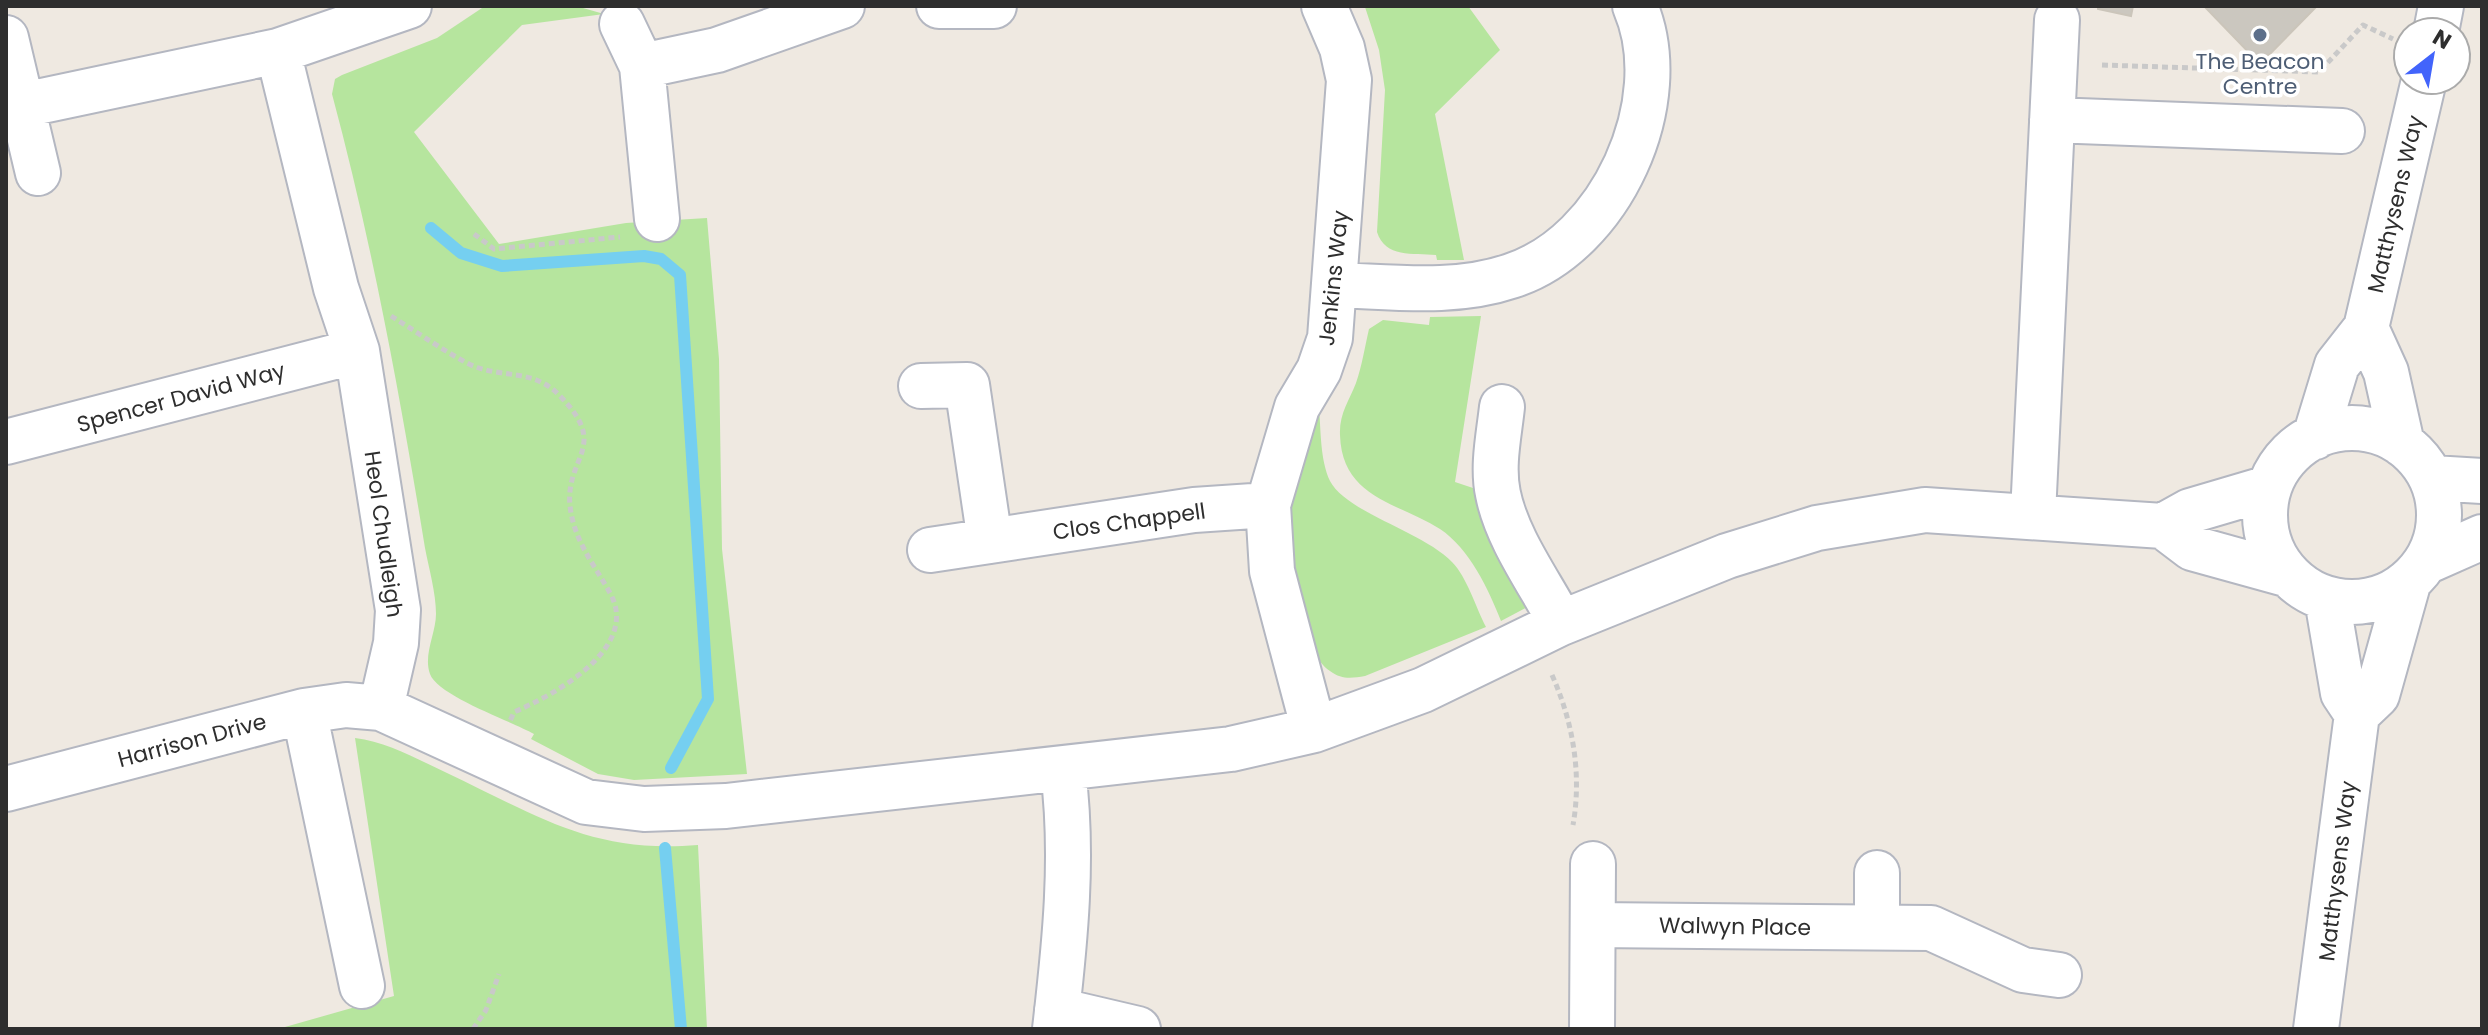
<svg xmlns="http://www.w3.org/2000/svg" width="2488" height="1035" font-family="Poppins,sans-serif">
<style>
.green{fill:#b6e59e}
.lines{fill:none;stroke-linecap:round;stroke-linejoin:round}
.stream{stroke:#75cff0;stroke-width:12}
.building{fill:#cbc7bf;stroke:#cbc5ba;stroke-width:2}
.minor-casing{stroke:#b4b7c1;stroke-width:48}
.path{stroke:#c9c9c9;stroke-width:5;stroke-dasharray:6 4;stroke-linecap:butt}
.minor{stroke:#fff;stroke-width:44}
.service-dot{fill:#5c6f8a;stroke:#fff;stroke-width:3}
.labels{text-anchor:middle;stroke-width:7;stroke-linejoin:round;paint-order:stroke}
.service-label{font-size:22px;fill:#4e5e75;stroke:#fff}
.street-label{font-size:22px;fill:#2e2e2e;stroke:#fff}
</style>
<rect width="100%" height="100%" fill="#efe9e1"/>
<path class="green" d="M 485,6 L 576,6 L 604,14 L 522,25 L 414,132 L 499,244 L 626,223 L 707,218 L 719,359 L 722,549 L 747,774 L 634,780 L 598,774 L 531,739 L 534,734 C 511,721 438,696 430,674 C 423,655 436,633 436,614 C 436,593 429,569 425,548 C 400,395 372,243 332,94 L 335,79 L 342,75 L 437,38 Z
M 1468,6 L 1500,50 L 1435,114 L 1464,260 L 1437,260 L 1436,255 C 1413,253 1385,258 1377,232 L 1385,90 L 1379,50 L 1365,7 Z
M 1481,316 L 1455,482 L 1473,488 L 1489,507 L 1535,603 L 1501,621 C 1489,590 1469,548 1440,529 C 1397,502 1342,498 1340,435 C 1339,414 1349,401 1356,383 C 1362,366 1365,346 1369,329 L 1383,320 L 1429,325 L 1430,317 Z
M 1319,408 C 1321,430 1320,460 1330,481 C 1347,513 1422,531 1452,562 C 1467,577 1476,608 1486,627 L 1365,676 C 1352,678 1342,680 1330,671 C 1292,644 1282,520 1293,477 C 1299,454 1311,430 1319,408 Z
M 355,738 C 387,742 417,759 447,773 C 538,816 592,854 698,845 L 707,1029 L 278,1029 L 394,996 Z"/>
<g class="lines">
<path class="stream" d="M 431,228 L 461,253 L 502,266 L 644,256 L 661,259 L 680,275 L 708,699 L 671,768
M 665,848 L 681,1029"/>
</g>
<path class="building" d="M 2098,6 L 2133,6 L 2131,16 L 2098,9 Z
M 2204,6 L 2317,6 L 2260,64 Z"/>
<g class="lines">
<g class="minor-casing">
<path id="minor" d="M 939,6 L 994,6
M 622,24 L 642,66 L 657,219
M 2436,32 L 2441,6
M 6,38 L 38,173
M 278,51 L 336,288 L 357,351 L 398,610 L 396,643 L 381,708
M 642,66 L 717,50 L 842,6
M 23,105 L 278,51 L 409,6
M 2052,120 L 2342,131
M 1336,285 C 1395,287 1455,295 1511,276 C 1611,244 1676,101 1635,6
M 2366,328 L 2386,372 L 2402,444
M 921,386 L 967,385 L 990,541
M 1502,407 C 1499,435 1492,466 1498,494 C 1507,539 1540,583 1561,623
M2265 515a87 87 0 1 1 174 0a87 87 0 1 1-174 0Z
M 2315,437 L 2337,365 L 2366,328 L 2424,80
M 6,442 L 357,351
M 2432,478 L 2482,481
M 2033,514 L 2057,20
M 2163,526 L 2190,511 L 2268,488
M 930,550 L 1194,510 L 1268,505
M 2428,561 L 2482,537
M 2327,599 L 2343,693 L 2357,714
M 304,711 L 362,986
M 1314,730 L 1272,571 L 1268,505 L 1297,407 L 1319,370 L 1330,338 L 1349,80 L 1342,48 L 1324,6
M 6,789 L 304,711 L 346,705 L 381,708 L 586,802 L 644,809 L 726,806 L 1231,749 L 1314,730 L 1423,690 L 1561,623 L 1727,556 L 1817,528 L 1925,510 L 2163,526 L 2192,548 L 2286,574
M 1877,873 L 1877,928
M 1593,925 L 1931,928 L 2023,970 L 2059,975
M 1057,1010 L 1138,1029
M 1055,1029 C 1065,943 1074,856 1063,771
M 1592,1029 L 1593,864
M 2316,1029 L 2357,714 L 2377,695 L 2408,584"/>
</g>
<path class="path" d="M 2102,65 L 2319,72 L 2363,25 L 2393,39
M 474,234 L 494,249 L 620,237
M 391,316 C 417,332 442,350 469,364 C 500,379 533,368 559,395 C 611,447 565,456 570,506 C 574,541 594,564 610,593 C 641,648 554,695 514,712 L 510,721
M 1552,675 C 1573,722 1582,774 1573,825
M 473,1029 L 486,1010 L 499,974"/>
<use href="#minor" class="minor"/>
</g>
<circle class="service-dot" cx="2260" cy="35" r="8"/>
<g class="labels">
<g class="service-label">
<text x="2260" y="69">The Beacon<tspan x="2260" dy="25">Centre</tspan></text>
</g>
<g class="street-label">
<text transform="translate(2395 204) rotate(-77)" y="8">Matthysens Way</text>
<text transform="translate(1333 278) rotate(-84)" y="8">Jenkins Way</text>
<text transform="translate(181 397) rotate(-15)" y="8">Spencer David Way</text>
<text transform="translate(1129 521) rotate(-8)" y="8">Clos Chappell</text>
<text transform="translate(384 534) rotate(82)" y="8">Heol Chudleigh</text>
<text transform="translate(192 740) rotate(-15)" y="8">Harrison Drive</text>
<text transform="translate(2337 871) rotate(-83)" y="8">Matthysens Way</text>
<text transform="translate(1735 926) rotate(1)" y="8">Walwyn Place</text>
</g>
</g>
<rect width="2488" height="1035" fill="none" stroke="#2e2e2e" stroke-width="16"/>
<g transform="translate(2432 56) rotate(31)"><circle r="38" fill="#ffffff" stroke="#ababab" stroke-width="2"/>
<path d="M0-6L14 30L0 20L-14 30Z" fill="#4264fb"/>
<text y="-12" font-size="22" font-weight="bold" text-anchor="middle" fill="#2e2e2e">N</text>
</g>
</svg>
